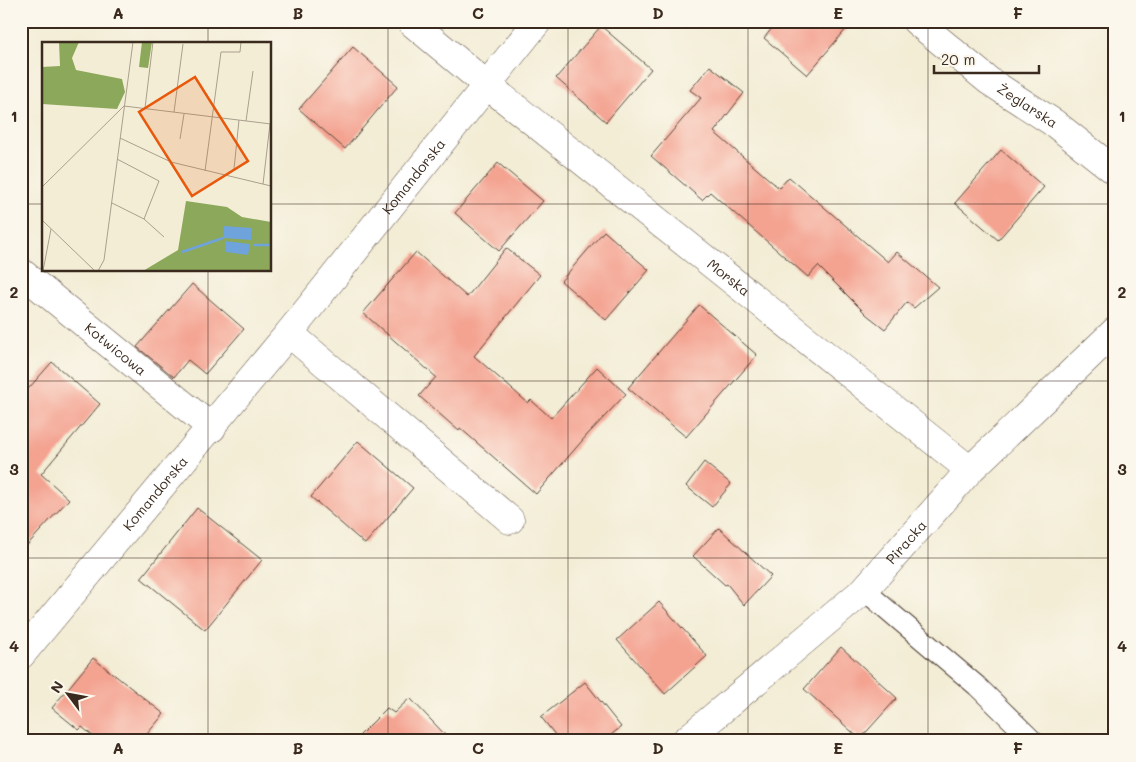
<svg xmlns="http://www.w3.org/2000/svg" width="1136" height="762" font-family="Mali,sans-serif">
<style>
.building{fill:#f4a391}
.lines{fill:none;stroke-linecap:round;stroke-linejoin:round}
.service-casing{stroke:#57473a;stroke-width:22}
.minor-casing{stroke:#57473a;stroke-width:29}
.service{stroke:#fff;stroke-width:20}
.minor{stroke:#fff;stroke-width:28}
.grid{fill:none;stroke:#3b2a1e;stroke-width:1;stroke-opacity:0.55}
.labels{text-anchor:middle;stroke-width:4;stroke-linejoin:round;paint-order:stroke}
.street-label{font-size:14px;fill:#3b2a1e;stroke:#fbf7ec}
.inset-river{fill:none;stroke:#6ea3db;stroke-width:2.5}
.inset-road{fill:none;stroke:#a99f8c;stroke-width:1}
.view{fill:#e8590c;fill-opacity:0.15;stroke:#e8590c;stroke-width:2.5}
.inset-edge{fill:none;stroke:#3b2a1e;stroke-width:2.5}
.neatline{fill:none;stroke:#3b2a1e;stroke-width:2}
.grid-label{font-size:16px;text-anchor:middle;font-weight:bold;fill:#3b2a1e}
</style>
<rect width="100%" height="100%" fill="#fbf7ec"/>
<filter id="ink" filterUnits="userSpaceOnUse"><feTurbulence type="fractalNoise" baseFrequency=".02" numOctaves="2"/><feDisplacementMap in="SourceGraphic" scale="10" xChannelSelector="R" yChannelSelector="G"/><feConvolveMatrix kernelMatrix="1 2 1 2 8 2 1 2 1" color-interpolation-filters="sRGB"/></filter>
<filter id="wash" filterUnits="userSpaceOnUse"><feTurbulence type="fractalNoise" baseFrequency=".0096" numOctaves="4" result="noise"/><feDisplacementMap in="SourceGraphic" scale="20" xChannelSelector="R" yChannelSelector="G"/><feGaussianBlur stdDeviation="1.12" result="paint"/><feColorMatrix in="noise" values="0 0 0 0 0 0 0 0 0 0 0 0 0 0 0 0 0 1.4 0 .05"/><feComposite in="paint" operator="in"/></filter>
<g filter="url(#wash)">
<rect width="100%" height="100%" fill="#f3edd6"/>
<g id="blocks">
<path class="building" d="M 778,21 L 853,21 L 807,75 L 764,38 Z
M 601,26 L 651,69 L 606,122 L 556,78 Z
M 353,47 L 398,86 L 345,149 L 299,109 Z
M 710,66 L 744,93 L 714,132 L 779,188 L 789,177 L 888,262 L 897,252 L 938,287 L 914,308 L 907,302 L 885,329 L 867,315 L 818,266 L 808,277 L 710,192 L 702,200 L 651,156 L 701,98 L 690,90 Z
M 1001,150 L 1044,187 L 998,240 L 955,203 Z
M 498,163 L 543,201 L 499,251 L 455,213 Z
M 604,231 L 649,270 L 606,320 L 561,281 Z
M 506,248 L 540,275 L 474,356 L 528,403 L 531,400 L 551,418 L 597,367 L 626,394 L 588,434 L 536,494 L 460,428 L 459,431 L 419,396 L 436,377 L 363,313 L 416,252 L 467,297 Z
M 192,284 L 244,329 L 205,374 L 188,360 L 174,377 L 137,347 Z
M 699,305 L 757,355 L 686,437 L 628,388 Z
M 52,362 L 100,404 L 41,474 L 69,499 L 21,552 L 21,397 Z
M 358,441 L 413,488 L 365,544 L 311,497 Z
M 704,462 L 731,484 L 712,507 L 686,486 Z
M 197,508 L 262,560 L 205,630 L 141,578 Z
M 719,528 L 771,576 L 744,605 L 727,584 L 725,585 L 693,556 Z
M 659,602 L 707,656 L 665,694 L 617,640 Z
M 841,647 L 897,698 L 860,739 L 804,689 Z
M 93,658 L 164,714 L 141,741 L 99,741 L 82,727 L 79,730 L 52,708 Z
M 585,682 L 621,727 L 603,741 L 560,741 L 541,717 Z
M 410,698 L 451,741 L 354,741 L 387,708 L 394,713 Z"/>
</g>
</g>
<g filter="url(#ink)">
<use href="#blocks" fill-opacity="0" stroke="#57473a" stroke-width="1"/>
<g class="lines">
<g class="service-casing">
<path id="service" d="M 864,590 L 977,686 L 1033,741"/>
</g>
<g class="minor-casing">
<g id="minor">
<path id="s1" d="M 410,21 L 487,85 L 970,470"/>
<path id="s2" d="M 916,21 L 989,81 L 1054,123 L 1115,171"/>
<path id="s3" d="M 21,272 L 212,428"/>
<path d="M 289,333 L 510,520"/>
<path id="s4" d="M 21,655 L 289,333 L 538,21"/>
<path id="s5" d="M 685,741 L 864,590 L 970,470 L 1115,331"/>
</g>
</g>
<use href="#service" class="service"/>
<use href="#minor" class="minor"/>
</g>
</g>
<path class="grid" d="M 208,21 L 208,44M 388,21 L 388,741M 568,21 L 568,741M 748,21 L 748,741M 928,21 L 928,741M 21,204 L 44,204M 270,204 L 1115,204M 208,270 L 208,741M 21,381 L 1115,381M 21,558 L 1115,558"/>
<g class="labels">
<g class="street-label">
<text dy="5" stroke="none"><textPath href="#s2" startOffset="140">Żeglarska</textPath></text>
<text dy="5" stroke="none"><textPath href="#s4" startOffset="619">Komandorska</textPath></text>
<text dy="5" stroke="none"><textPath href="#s1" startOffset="409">Morska</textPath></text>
<text dy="5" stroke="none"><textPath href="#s3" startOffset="122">Kotwicowa</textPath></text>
<text dy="5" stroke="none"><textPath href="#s4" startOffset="210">Komandorska</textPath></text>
<text dy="5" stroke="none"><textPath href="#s5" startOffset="298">Piracka</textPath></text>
</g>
</g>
<g transform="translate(42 42)">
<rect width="229" height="229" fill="#f3edd6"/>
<path d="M 17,0 L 37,0 L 30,16 L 34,28 L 80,37 L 83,50 L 75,67 L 0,62 L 0,25 L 18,24 ZM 100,0 L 110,0 L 106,26 L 97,25 ZM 144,159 L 185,165 L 200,175 L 229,180 L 229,229 L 101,229 L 136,208 Z" fill="#8ca85a"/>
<path d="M 182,184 L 210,186 L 209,198 L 181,196 ZM 183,199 L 208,202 L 206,213 L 184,210 Z" fill="#6ea3db"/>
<path class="inset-river" d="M 211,203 L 229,203M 140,210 L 181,196"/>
<path class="inset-road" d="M 82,64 L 229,82M 103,66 L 111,0M 132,70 L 141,2M 204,79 L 211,29M 78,96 L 129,120 L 229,144M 138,97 L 142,72M 75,117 L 117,139 L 102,177M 163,129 L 179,10 L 198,10 L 199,0M 185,133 L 192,127 L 197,78M 221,142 L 228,82M 0,145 L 82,64M 70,161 L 102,177 L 122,195M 0,178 L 53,229M 1,229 L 9,187M 56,229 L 62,218 L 91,0"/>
<path class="view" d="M 153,35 L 206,119 L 150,154 L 97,70 Z"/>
<rect width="229" height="229" class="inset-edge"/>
</g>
<rect width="1136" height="762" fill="none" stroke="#fbf7ec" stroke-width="55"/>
<g transform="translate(68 694) rotate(302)" stroke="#fbf7ec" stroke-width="4" paint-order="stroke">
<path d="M0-4L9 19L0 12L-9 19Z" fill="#3b2a1e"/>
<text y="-8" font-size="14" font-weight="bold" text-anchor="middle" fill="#3b2a1e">N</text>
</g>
<path d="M934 65v8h105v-8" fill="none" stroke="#3b2a1e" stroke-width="2.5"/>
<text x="941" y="65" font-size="15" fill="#3b2a1e" stroke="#fbf7ec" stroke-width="4" paint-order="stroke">20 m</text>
<rect x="28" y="28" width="1080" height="706" class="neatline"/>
<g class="grid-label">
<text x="118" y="19">A</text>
<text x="298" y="19">B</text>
<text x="478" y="19">C</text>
<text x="658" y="19">D</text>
<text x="838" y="19">E</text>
<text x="1018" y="19">F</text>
<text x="14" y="122">1</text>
<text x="1122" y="122">1</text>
<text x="14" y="298">2</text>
<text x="1122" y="298">2</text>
<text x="14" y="475">3</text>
<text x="1122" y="475">3</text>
<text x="14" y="652">4</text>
<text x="1122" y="652">4</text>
<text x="118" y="754">A</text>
<text x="298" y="754">B</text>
<text x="478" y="754">C</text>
<text x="658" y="754">D</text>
<text x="838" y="754">E</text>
<text x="1018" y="754">F</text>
</g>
</svg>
